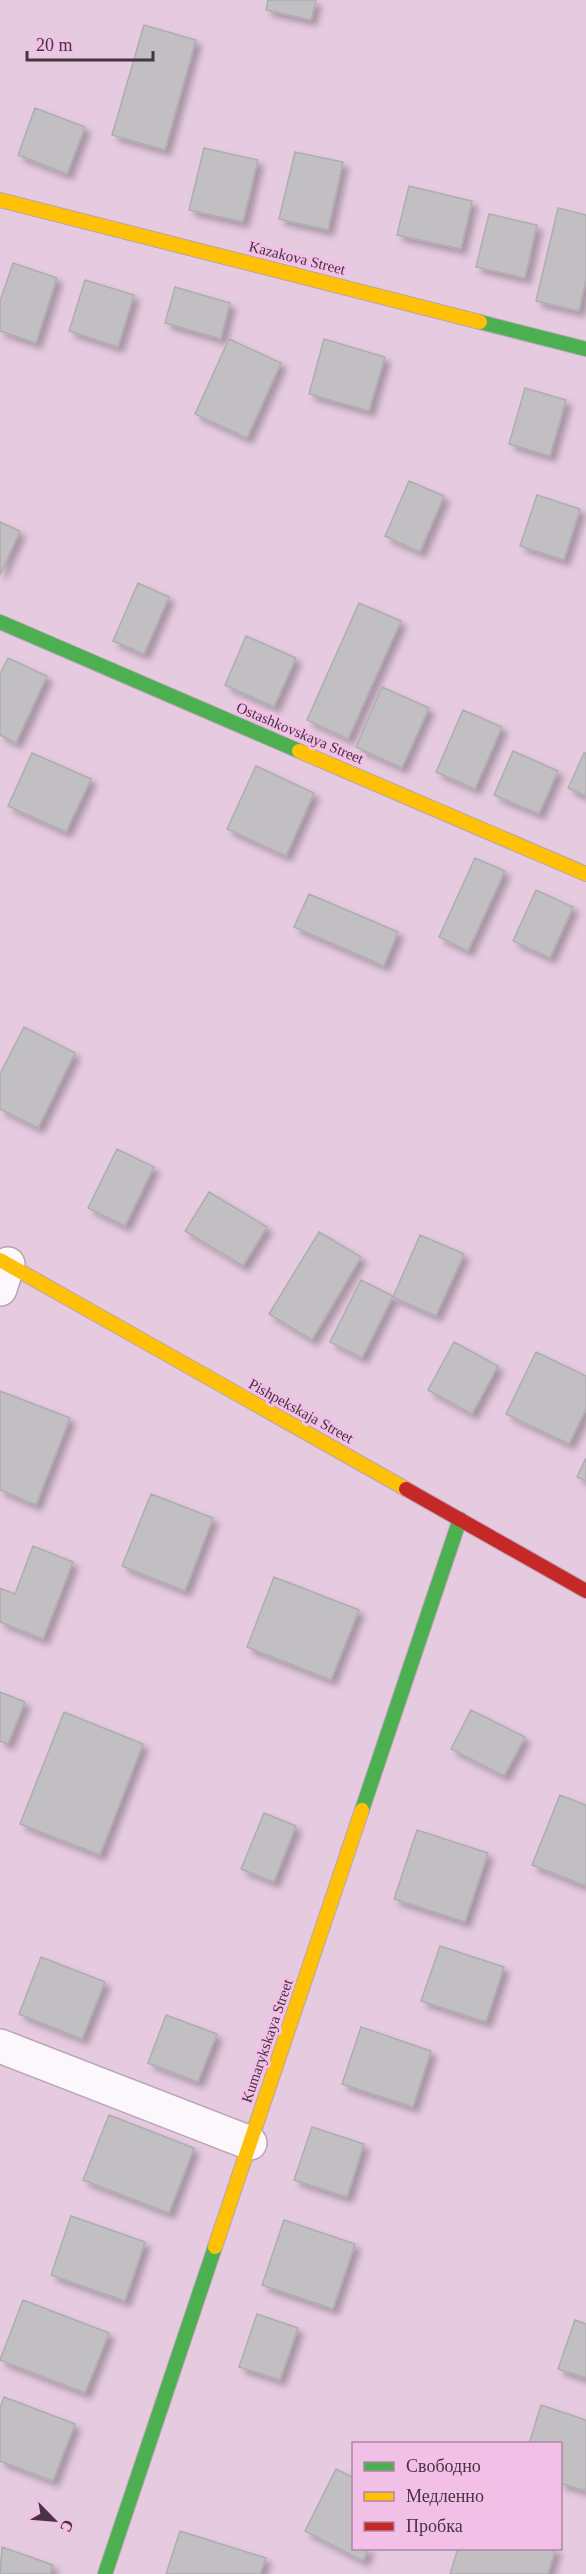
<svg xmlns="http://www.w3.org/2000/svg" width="586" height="2574" font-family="'Times New Roman',serif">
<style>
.building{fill:#c1bfc2;stroke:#aeadb0;stroke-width:1.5;filter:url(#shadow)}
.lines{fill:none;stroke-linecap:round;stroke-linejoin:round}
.street-casing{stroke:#b8a3b3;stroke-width:36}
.fast-casing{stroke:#b8a3b3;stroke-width:16}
.slow-casing{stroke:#b8a3b3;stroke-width:16}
.jam-casing{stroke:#b8a3b3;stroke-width:16}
.street{stroke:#fbf7fa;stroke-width:33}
.fast{stroke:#4caf50;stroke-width:14}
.slow{stroke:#ffc107;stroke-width:14}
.jam{stroke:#c62828;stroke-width:14}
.labels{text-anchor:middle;stroke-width:6;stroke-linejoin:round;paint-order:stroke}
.street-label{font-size:15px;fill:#473342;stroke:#f2bfe6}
</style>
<defs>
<filter id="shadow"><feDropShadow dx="5.5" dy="5.5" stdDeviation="3" flood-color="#0004"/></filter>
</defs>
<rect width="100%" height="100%" fill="#e6cbe0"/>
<path class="building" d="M 268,0 L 316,0 L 311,20 L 266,10 Z
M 144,25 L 196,40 L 165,150 L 112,135 Z
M 35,108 L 85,127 L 67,174 L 18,155 Z
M 204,148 L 258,160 L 243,222 L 189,210 Z
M 295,152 L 343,162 L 328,230 L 279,219 Z
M 409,186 L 472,201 L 461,249 L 397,235 Z
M 558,208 L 586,215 L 586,280 L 579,311 L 536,301 Z
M 489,214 L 537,225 L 525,278 L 476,267 Z
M 13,263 L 57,278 L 36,343 L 0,331 L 0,301 Z
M 85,280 L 134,295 L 118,347 L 69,331 Z
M 175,287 L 230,303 L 221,339 L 165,323 Z
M 229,339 L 281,363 L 247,438 L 195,414 Z
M 324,339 L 385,357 L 369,411 L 309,394 Z
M 525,388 L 566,400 L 550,456 L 509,444 Z
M 409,481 L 444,496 L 420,552 L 385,536 Z
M 537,495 L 580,509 L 564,560 L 520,546 Z
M 0,522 L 20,531 L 0,575 Z
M 138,583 L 169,597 L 144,654 L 113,641 Z
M 359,603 L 401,621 L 348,739 L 307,720 Z
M 246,636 L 296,658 L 274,707 L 225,685 Z
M 8,658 L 47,676 L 16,743 L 0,735 L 0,674 Z
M 382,687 L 429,708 L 402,768 L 356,747 Z
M 463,710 L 502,727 L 475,789 L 436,772 Z
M 513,751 L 558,771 L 539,814 L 494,795 Z
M 32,753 L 91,779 L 66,832 L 8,806 Z
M 584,753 L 586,753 L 586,796 L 568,788 Z
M 256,766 L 314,793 L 286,856 L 227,829 Z
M 475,858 L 505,871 L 468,951 L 439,937 Z
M 536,890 L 573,907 L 550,958 L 513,941 Z
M 309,894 L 398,932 L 384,966 L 294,927 Z
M 24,1027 L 75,1053 L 38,1128 L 0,1109 L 0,1074 Z
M 117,1149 L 154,1167 L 125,1226 L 88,1208 Z
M 209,1192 L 267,1227 L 243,1266 L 185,1231 Z
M 319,1232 L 361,1257 L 312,1340 L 269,1314 Z
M 420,1235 L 464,1254 L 436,1316 L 393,1297 Z
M 361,1280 L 393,1296 L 362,1358 L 330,1342 Z
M 454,1342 L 498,1366 L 472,1414 L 428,1390 Z
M 536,1352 L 586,1376 L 586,1409 L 569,1444 L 506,1414 Z
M 0,1391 L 70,1418 L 36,1505 L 0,1490 Z
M 586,1458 L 586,1481 L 577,1477 Z
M 151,1494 L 213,1518 L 185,1591 L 122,1566 Z
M 33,1546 L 73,1562 L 43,1639 L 0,1622 L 0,1588 L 15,1594 Z
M 274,1577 L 359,1610 L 331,1680 L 247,1647 Z
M 0,1692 L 25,1702 L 8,1744 L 0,1741 Z
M 471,1710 L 525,1737 L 504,1776 L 451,1749 Z
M 64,1712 L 143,1744 L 100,1855 L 20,1824 Z
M 560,1795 L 586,1805 L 586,1886 L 532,1865 Z
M 264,1813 L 296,1826 L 274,1882 L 241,1869 Z
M 417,1830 L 488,1853 L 465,1922 L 394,1899 Z
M 440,1946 L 504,1967 L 486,2022 L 421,2001 Z
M 41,1957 L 105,1982 L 82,2039 L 19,2014 Z
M 166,2015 L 217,2034 L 198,2082 L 148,2063 Z
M 361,2027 L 431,2051 L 413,2107 L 342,2084 Z
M 109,2115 L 194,2148 L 169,2213 L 83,2180 Z
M 312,2127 L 364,2144 L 347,2197 L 294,2180 Z
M 71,2216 L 145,2242 L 125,2301 L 51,2275 Z
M 284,2220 L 355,2244 L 333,2309 L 262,2285 Z
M 23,2300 L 109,2333 L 85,2393 L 0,2360 Z
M 257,2314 L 298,2328 L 280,2380 L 239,2367 Z
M 575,2320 L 586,2324 L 586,2378 L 558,2369 Z
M 4,2397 L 75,2424 L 53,2481 L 0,2461 L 0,2408 Z
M 541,2405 L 586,2420 L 586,2491 L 560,2483 L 560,2444 L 529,2444 Z
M 336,2469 L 354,2478 L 354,2548 L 369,2548 L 363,2561 L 305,2531 Z
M 180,2531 L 266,2558 L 260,2574 L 166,2574 Z
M 2,2547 L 53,2565 L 50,2574 L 0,2574 Z
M 458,2548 L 556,2548 L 548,2574 L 450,2574 Z"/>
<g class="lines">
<g class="street-casing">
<path id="street" d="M 0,1289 L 8,1264
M 0,2046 L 250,2143"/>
</g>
<g class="fast-casing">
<path id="fast" d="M 480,322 L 586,349
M 0,622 L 299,751
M 362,1810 L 460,1519
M 105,2574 L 215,2247"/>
</g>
<g class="slow-casing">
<path id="slow" d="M 0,200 L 480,322
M 299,751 L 586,874
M 0,1260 L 406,1489
M 215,2247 L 362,1810"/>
</g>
<g class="jam-casing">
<path id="jam" d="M 406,1489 L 586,1591"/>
</g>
<use href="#street" class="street"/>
<use href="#fast" class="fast"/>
<use href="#slow" class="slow"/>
<use href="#jam" class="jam"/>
</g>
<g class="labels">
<g class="street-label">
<text transform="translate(297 258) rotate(14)" y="5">Kazakova Street</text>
<text transform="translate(300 733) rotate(23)" y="5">Ostashkovskaya Street</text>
<text transform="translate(301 1411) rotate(29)" y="5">Pishpekskaja Street</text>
<text transform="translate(267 2041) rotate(-71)" y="5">Kumarykskaya Street</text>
</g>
</g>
<rect x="352" y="2442" width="210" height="108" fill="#f2bfe6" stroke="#ae87a4" stroke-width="1.5"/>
<rect x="364" y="2462" width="30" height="9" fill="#4caf50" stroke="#ae87a4" stroke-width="1.5"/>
<text x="406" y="2472" font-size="18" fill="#473342">Свободно</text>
<rect x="364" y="2492" width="30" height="9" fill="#ffc107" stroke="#ae87a4" stroke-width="1.5"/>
<text x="406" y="2502" font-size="18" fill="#473342">Медленно</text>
<rect x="364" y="2522" width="30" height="9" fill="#c62828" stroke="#ae87a4" stroke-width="1.5"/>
<text x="406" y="2532" font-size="18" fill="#473342">Пробка</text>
<g transform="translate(54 2520) rotate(115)" stroke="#f2bfe6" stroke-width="4.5" paint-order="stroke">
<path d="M0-4.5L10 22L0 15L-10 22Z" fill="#473342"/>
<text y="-9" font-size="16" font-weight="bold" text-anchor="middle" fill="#473342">С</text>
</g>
<path d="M27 51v9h126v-9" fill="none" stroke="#473342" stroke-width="3"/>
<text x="36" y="51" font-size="18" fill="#473342" stroke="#f2bfe6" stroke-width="4.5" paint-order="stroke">20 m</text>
</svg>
